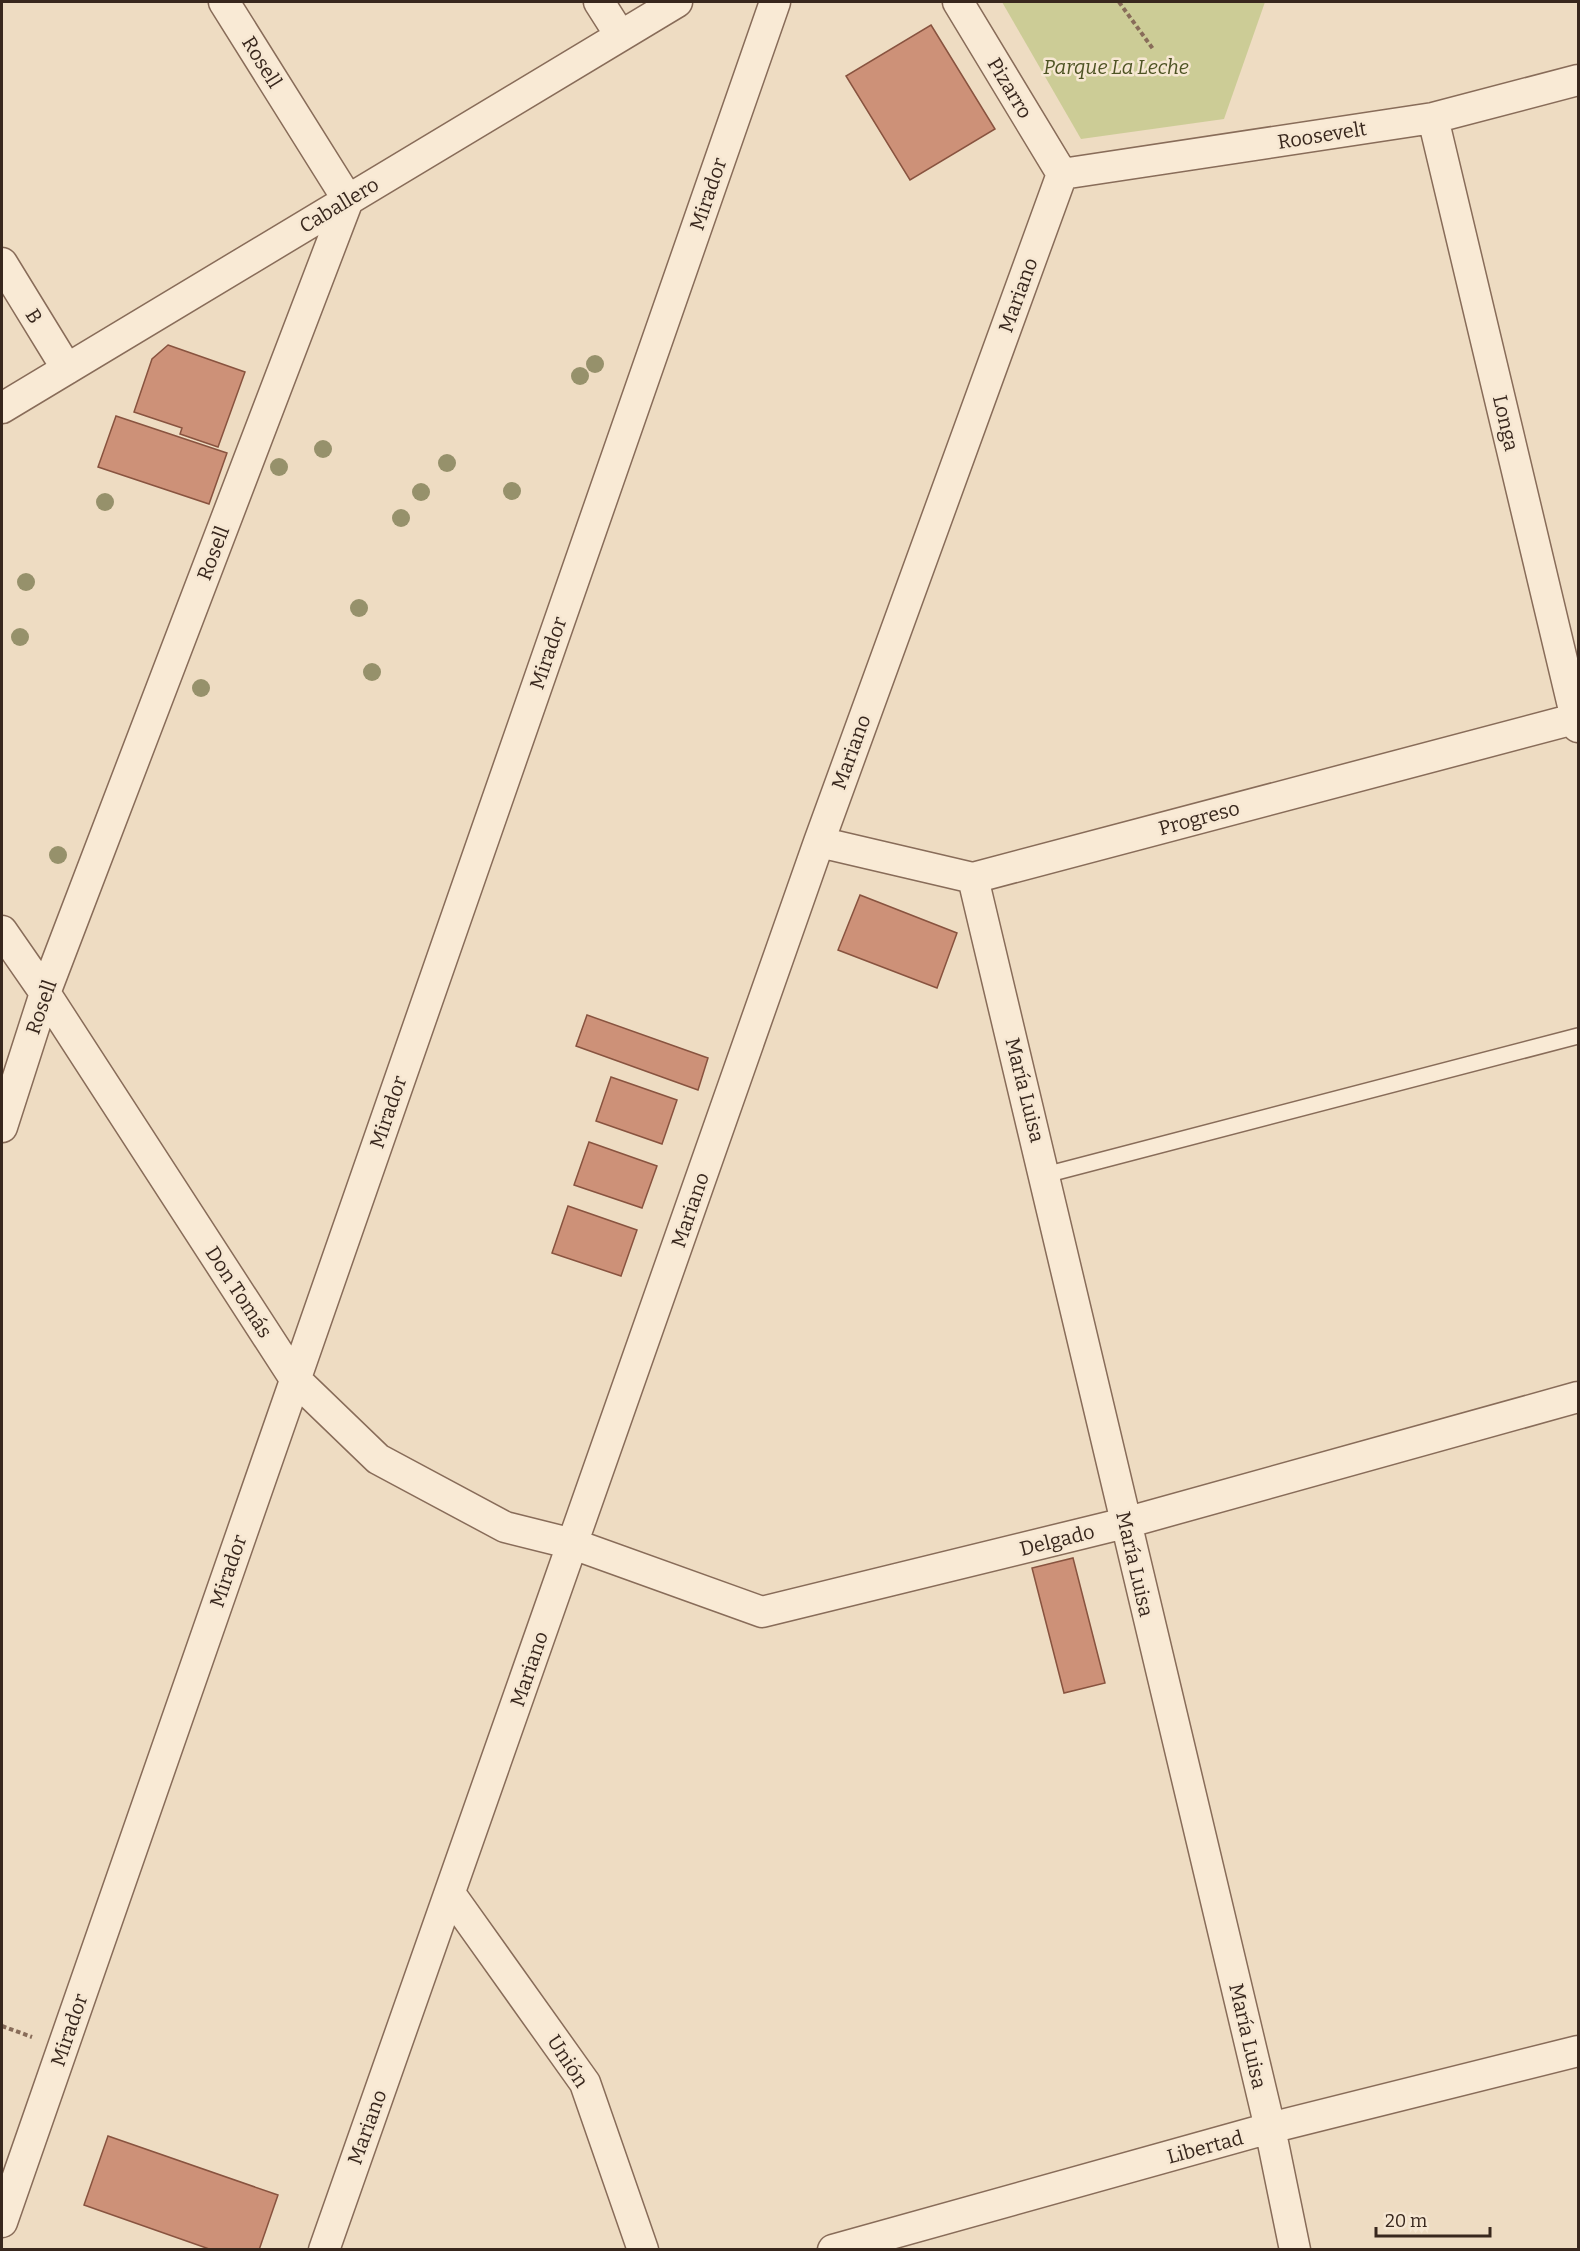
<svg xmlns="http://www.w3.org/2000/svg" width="1580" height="2251" font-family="Bitter,serif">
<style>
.green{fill:#cccc96}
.building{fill:#cd9178;stroke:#88533f;stroke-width:1.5}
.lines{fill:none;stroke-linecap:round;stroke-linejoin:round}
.lane-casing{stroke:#886c59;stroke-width:18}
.street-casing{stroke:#886c59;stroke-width:33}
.path{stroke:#886c59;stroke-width:4;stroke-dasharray:4.5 3;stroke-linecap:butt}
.lane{stroke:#f9ead5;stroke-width:15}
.street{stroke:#f9ead5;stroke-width:30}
.tree{fill:#96916b}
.labels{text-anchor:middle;stroke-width:5;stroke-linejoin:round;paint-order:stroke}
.street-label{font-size:20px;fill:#38271d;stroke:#f6e7d2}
.park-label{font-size:20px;font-style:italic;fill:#4e5424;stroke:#f6e7d2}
</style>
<rect width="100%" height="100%" fill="#eedcc2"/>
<path class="green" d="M 1002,2 L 1265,2 L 1224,119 L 1081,139 Z"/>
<path class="building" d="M 931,25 L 995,129 L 910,180 L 846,76 Z
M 168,345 L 245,372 L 218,447 L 180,434 L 182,428 L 134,412 L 152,359 Z
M 116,416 L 227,453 L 209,504 L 98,467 Z
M 860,895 L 957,933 L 937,988 L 838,950 Z
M 587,1015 L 708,1058 L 698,1090 L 576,1046 Z
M 611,1077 L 677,1100 L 662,1144 L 596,1121 Z
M 589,1142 L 657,1166 L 642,1208 L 574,1185 Z
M 568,1206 L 637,1230 L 621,1276 L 552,1253 Z
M 1073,1558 L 1105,1683 L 1064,1693 L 1032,1568 Z
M 108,2136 L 278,2195 L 259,2250 L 212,2250 L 84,2205 Z"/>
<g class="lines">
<g class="lane-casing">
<path id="lane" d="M 1045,1175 L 1578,1036"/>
</g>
<g class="street-casing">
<path id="street" d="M 599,2 L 620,35
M 958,2 L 1062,174
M 1433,118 L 1578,727
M 1062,174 L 1433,118 L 1578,80
M 2,263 L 67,369
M 2,408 L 677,2
M 819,842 L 973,878 L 1578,718
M 973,878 L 1270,2128 L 1295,2250
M 2,931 L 45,993 L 295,1379 L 378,1459 L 505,1527 L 573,1544 L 762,1612 L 1125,1523 L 1578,1397
M 2,1127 L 45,993 L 348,200 L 224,2
M 451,1895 L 585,2083 L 643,2250
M 2,2222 L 775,2
M 324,2250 L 819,842 L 1062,174
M 833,2250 L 1270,2128 L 1578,2051"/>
</g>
<path class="path" d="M 1119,2 L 1153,49
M 2,2026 L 32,2037"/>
<use href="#lane" class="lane"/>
<use href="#street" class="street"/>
</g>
<g class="tree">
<circle cx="595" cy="364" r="9"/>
<circle cx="580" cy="376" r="9"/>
<circle cx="323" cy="449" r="9"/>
<circle cx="447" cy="463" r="9"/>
<circle cx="279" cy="467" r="9"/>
<circle cx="512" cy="491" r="9"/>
<circle cx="421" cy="492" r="9"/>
<circle cx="105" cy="502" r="9"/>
<circle cx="401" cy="518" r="9"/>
<circle cx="26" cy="582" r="9"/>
<circle cx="359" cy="608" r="9"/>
<circle cx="20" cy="637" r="9"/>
<circle cx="372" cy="672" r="9"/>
<circle cx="201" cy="688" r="9"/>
<circle cx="58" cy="855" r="9"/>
</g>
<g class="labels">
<g class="street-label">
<text transform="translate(262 62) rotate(58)" y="7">Rosell</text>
<text transform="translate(1010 88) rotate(59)" y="7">Pizarro</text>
<text transform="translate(1322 135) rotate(-9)" y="7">Roosevelt</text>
<text transform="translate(708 194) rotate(-71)" y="7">Mirador</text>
<text transform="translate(339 205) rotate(-31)" y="7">Caballero</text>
<text transform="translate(1018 295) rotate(-70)" y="7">Mariano</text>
<text transform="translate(34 316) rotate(58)" y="7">B</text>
<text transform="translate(1506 423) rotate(77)" y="7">Longa</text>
<text transform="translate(213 553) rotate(-69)" y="7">Rosell</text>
<text transform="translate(548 653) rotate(-71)" y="7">Mirador</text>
<text transform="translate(851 752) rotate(-70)" y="7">Mariano</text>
<text transform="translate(1199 818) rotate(-15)" y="7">Progreso</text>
<text transform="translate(41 1007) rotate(-71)" y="7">Rosell</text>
<text transform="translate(1025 1090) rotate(76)" y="7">María Luisa</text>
<text transform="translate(388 1112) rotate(-71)" y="7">Mirador</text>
<text transform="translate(690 1210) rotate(-71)" y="7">Mariano</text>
<text transform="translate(239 1292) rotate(57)" y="7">Don Tomás</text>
<text transform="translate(1057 1540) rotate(-14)" y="7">Delgado</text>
<text transform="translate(1135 1564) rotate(77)" y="7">María Luisa</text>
<text transform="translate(228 1571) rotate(-71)" y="7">Mirador</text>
<text transform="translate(529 1669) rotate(-71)" y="7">Mariano</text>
<text transform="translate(69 2030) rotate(-71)" y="7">Mirador</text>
<text transform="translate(1248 2036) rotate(77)" y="7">María Luisa</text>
<text transform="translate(568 2061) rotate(57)" y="7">Unión</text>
<text transform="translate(367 2127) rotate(-70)" y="7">Mariano</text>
<text transform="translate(1205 2147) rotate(-15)" y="7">Libertad</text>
</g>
<g class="park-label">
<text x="1116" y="74">Parque La Leche</text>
</g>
</g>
<rect width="1580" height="2251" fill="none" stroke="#38271d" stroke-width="6"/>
<path d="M1376 2227v9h114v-9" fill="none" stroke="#38271d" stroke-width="3"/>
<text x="1385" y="2227" font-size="18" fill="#38271d" stroke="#f6e7d2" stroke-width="4.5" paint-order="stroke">20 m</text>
</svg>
